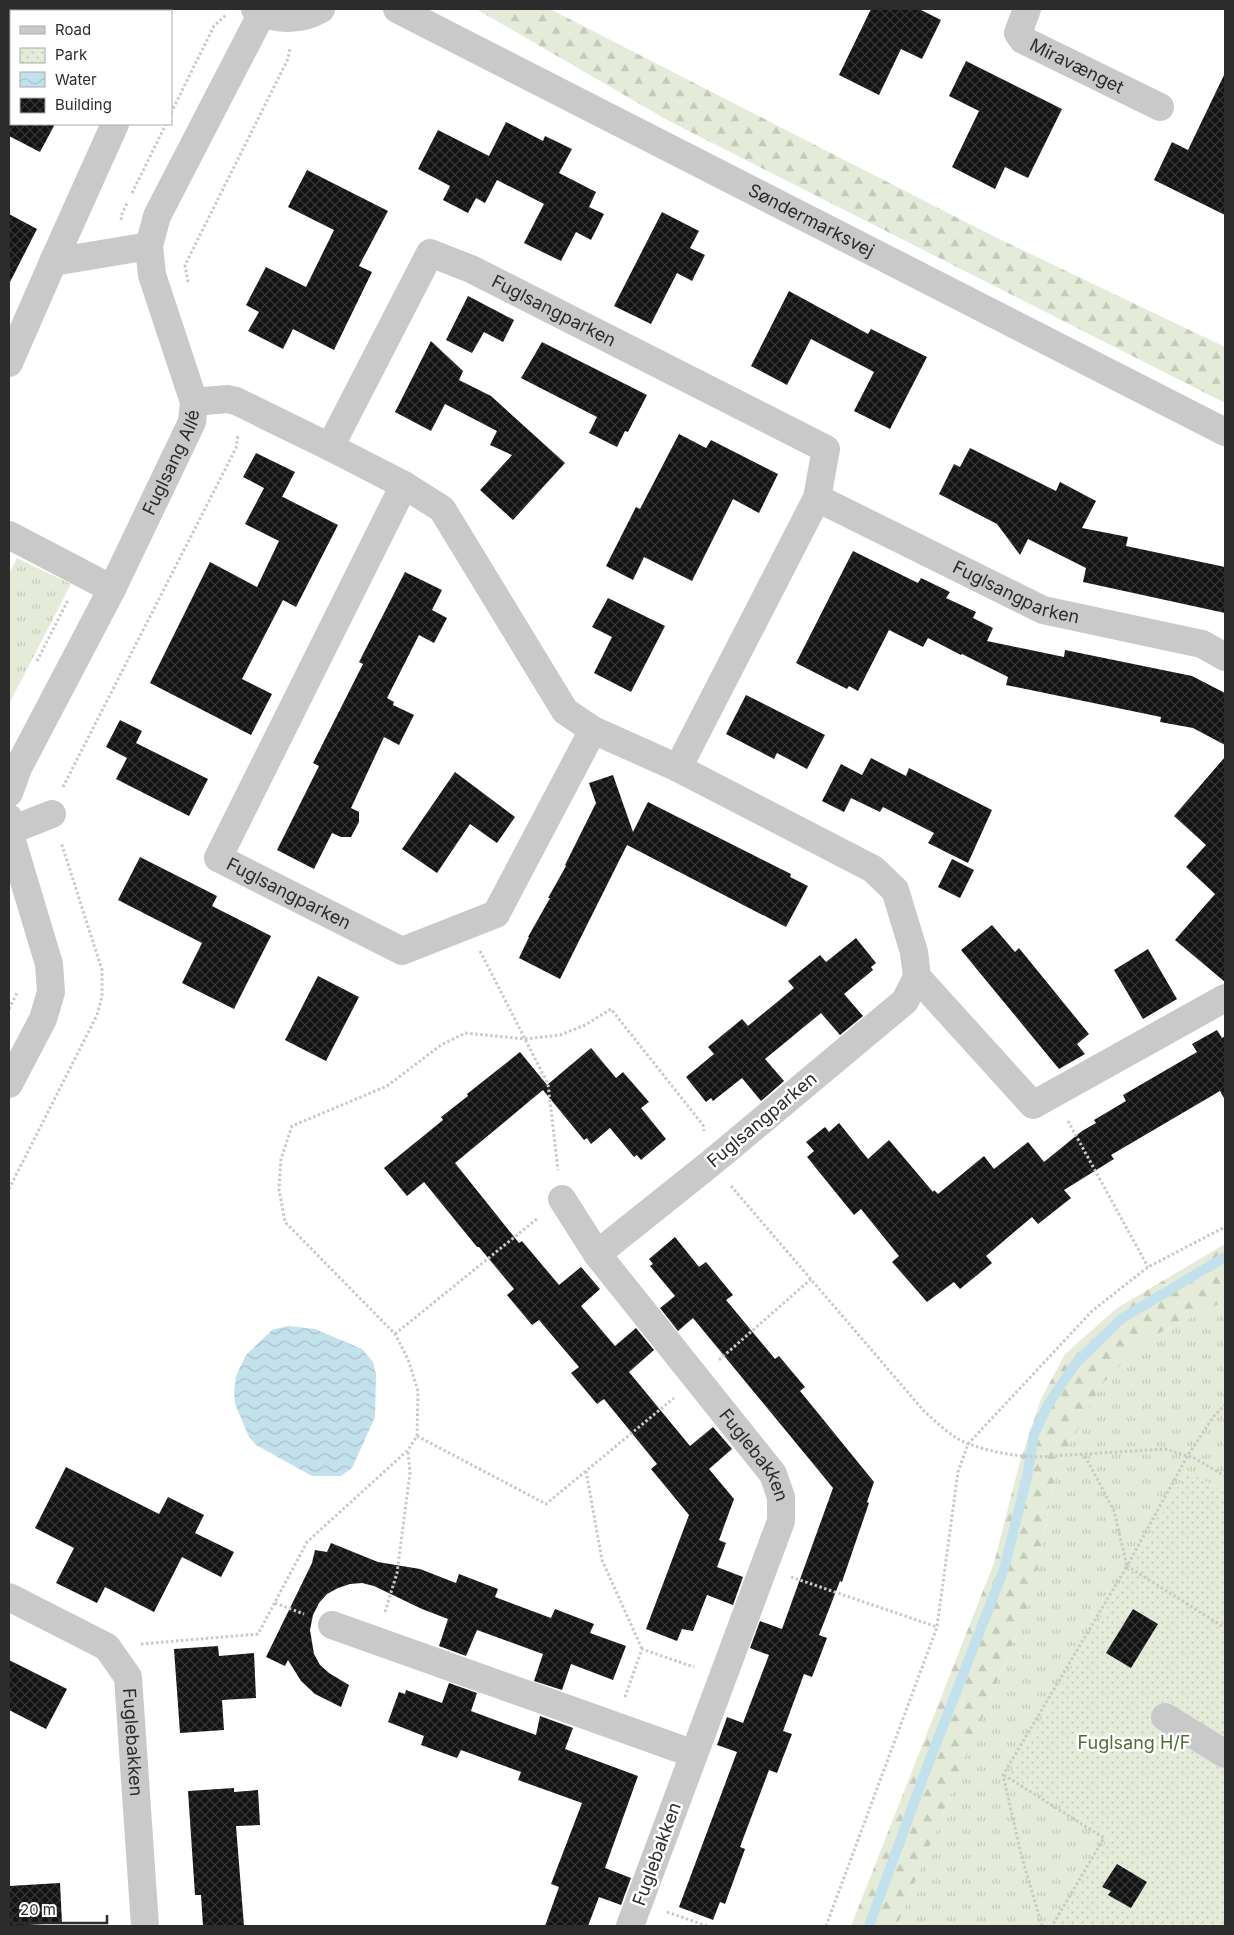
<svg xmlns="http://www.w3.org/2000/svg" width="1234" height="1935" font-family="Inter,sans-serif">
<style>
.grass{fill:url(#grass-tufts)}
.forest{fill:url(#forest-firs)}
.park{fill:url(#park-dots)}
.water{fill:url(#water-waves)}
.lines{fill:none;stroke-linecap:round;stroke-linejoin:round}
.stream{stroke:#c2e1ed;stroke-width:10}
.building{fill:url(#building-cross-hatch)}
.path{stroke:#c9c9c9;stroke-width:3;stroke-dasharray:2.5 2.5;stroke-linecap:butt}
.minor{stroke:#c9c9c9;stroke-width:28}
.labels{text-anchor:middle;stroke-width:5;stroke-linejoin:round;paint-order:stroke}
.street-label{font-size:18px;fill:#2c2c2c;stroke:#fff}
.park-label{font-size:18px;fill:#546a37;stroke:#fff}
</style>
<defs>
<pattern id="grass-tufts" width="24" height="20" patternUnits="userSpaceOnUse" patternTransform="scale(1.25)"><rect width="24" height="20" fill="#e4ebd8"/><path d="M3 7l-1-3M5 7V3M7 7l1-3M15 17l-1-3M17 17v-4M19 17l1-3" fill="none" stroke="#c4caba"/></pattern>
<pattern id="forest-firs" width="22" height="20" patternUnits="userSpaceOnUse" patternTransform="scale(1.25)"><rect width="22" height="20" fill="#e4ebd8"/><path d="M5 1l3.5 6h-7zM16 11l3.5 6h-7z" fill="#c4caba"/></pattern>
<pattern id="park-dots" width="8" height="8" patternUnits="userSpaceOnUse" patternTransform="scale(1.25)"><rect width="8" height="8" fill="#e4ebd8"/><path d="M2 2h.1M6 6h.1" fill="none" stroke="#c4caba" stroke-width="1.8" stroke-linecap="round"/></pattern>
<pattern id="water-waves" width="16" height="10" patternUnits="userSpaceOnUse" patternTransform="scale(1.25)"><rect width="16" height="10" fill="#c2e1ed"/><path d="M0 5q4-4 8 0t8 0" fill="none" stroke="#a7c1cb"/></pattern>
<pattern id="building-cross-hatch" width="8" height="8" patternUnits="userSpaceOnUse" patternTransform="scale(1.25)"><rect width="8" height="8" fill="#131313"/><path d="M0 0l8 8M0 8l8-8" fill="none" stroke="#363636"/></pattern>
</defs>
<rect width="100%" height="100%" fill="#fff"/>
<path class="grass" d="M 17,558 L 71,584 L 9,704 L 9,574 Z
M 1225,1301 L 1225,1492 L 1187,1471 L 1010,1774 L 1111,1835 L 1056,1926 L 897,1926 L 1031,1600 L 1056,1471 L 1101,1384 L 1145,1340 Z"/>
<path class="forest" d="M 476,9 L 550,9 L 993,236 L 1225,347 L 1225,403 L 669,121 Z
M 1225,1244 L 1225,1301 L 1145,1340 L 1101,1385 L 1056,1471 L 1031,1600 L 897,1926 L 851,1926 L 994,1563 L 1019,1465 L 1041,1399 L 1065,1354 L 1117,1308 Z"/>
<path class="park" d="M 1187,1471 L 1225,1492 L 1225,1926 L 1056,1926 L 1110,1835 L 1009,1775 Z"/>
<path class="water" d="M 288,1326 L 315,1329 L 362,1349 L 373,1362 L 376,1374 L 375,1417 L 352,1468 L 341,1476 L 312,1476 L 256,1445 L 249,1437 L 235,1404 L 234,1393 L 236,1376 L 246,1355 L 272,1330 Z"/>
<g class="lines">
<path class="stream" d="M 869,1926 L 927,1767 L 1004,1569 L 1027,1477 L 1034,1434 L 1049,1403 L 1076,1363 L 1121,1319 L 1225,1257"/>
</g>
<path class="building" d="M 871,9 L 919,9 L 941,20 L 922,59 L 901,49 L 879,95 L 839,75 Z
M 966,61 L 1062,109 L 1028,178 L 1005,167 L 995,189 L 952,167 L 979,111 L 949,96 Z
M 1225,73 L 1225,215 L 1154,180 L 1172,142 L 1188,150 Z
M 506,122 L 543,141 L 545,136 L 572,149 L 559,173 L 596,192 L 589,207 L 604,214 L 591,240 L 576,232 L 561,261 L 524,243 L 544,204 L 497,180 L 485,203 L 476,198 L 468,213 L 443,200 L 450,186 L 418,169 L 438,130 L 489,156 Z
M 9,124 L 55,124 L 40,152 L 9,136 Z
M 307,170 L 388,211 L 359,266 L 372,272 L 334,350 L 293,329 L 283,349 L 248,331 L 259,312 L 246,305 L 266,267 L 306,287 L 334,230 L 288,207 Z
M 662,212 L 699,231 L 690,248 L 705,255 L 692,281 L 677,273 L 651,324 L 614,306 Z
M 9,214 L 37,229 L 9,284 Z
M 789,291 L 868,334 L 871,329 L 927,357 L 890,429 L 854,411 L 874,372 L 811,339 L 787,385 L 751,366 Z
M 468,296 L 514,320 L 503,342 L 484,332 L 472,353 L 446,340 Z
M 431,341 L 463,371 L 459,380 L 491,396 L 565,463 L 513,520 L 480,490 L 512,455 L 490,445 L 497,431 L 445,404 L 431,431 L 395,412 Z
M 542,342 L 647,395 L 628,432 L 625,431 L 617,447 L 589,433 L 597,417 L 521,378 Z
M 679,434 L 706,448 L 711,440 L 778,474 L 759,513 L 733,499 L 692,581 L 644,557 L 633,580 L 606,566 L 636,507 L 640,509 Z
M 970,448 L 1056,491 L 1060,482 L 1096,501 L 1082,528 L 1128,537 L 1126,546 L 1225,567 L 1225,613 L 1083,582 L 1086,568 L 1028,539 L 1020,555 L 997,524 L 939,494 L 954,464 L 960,467 Z
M 256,453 L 295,472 L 282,497 L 277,494 L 338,525 L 296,607 L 283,600 L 242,679 L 272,694 L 251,735 L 150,683 L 210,562 L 257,587 L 279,541 L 245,524 L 264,488 L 243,477 Z
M 853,551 L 918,583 L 921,578 L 950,592 L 946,598 L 976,612 L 973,618 L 993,628 L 987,641 L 1064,657 L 1065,650 L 1192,676 L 1225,693 L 1225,745 L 1193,728 L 1160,722 L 1161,717 L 1006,685 L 1008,677 L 962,654 L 961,655 L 928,638 L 923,647 L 889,630 L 858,691 L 849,686 L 847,689 L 796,663 Z
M 405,572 L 442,590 L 432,610 L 447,618 L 434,643 L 419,635 L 387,698 L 394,702 L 393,705 L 414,715 L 399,745 L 384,737 L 351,808 L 359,812 L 359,822 L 351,837 L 341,837 L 332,833 L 314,869 L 277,850 L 319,766 L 313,763 L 363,664 L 359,662 Z
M 608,598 L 665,626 L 631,692 L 594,673 L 612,637 L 592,627 Z
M 746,695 L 825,735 L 807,769 L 777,753 L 774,759 L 726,734 Z
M 120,720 L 142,731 L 136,743 L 208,779 L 189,816 L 116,779 L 127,758 L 106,747 Z
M 1225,757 L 1225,982 L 1175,940 L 1215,894 L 1186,867 L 1206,845 L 1174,816 Z
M 871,758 L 906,776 L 909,768 L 992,810 L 968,863 L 928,843 L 934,833 L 883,807 L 880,812 L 851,798 L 844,812 L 822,801 L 841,764 L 862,775 Z
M 455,772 L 515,817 L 497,843 L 470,824 L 437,873 L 402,849 Z
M 613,775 L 633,832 L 648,802 L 791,874 L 790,877 L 808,886 L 786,927 L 627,845 L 560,979 L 519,958 L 529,937 L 528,937 L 550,898 L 548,898 L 566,866 L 565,865 L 596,803 L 589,783 Z
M 140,857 L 217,896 L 212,906 L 271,936 L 234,1009 L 182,983 L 202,943 L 118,900 Z
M 952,859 L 974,870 L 960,898 L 938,887 Z
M 992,925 L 1015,952 L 1019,948 L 1089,1034 L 1077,1044 L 1085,1054 L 1059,1069 L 961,950 Z
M 856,938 L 876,963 L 871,967 L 873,970 L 844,994 L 863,1016 L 840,1035 L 821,1013 L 765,1059 L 784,1081 L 761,1101 L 742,1078 L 713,1101 L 711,1098 L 706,1102 L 686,1077 L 714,1054 L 708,1047 L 742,1019 L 748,1026 L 794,988 L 788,981 L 820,955 L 826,962 Z
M 1148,949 L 1177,999 L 1143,1019 L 1114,970 Z
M 318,976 L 359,997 L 326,1061 L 285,1040 Z
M 1217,1030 L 1222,1038 L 1225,1036 L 1225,1100 L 1220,1091 L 1111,1155 L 1114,1159 L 1064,1190 L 1071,1198 L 1038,1224 L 1032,1217 L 986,1256 L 992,1263 L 960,1289 L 954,1282 L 927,1302 L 892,1262 L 899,1256 L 861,1209 L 854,1215 L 807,1157 L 814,1151 L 806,1142 L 825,1127 L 829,1132 L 839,1123 L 868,1159 L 889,1140 L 933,1192 L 934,1190 L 938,1194 L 984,1156 L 994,1169 L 1028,1142 L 1044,1162 L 1082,1131 L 1096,1123 L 1094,1120 L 1126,1101 L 1123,1095 L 1197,1052 L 1192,1044 Z
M 591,1048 L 616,1078 L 623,1072 L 649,1102 L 641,1108 L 666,1139 L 641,1160 L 637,1155 L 634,1157 L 610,1128 L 591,1144 L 587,1138 L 584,1140 L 543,1090 L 455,1163 L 519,1243 L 522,1241 L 559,1285 L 581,1267 L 600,1289 L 581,1306 L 615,1346 L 636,1328 L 654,1350 L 629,1372 L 690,1446 L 713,1427 L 732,1449 L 709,1469 L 734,1499 L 719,1540 L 726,1543 L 717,1567 L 743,1577 L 733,1605 L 707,1595 L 693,1631 L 682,1629 L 677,1641 L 646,1629 L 689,1515 L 651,1469 L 657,1464 L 604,1399 L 597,1404 L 571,1373 L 579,1367 L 539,1320 L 532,1325 L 507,1295 L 514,1289 L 479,1247 L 477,1247 L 424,1182 L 407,1196 L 384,1168 L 443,1120 L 441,1117 L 468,1096 L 467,1094 L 520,1052 L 547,1085 Z
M 675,1237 L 699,1267 L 706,1262 L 733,1295 L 726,1300 L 775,1359 L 779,1356 L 805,1387 L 800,1391 L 874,1482 L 867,1502 L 869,1503 L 842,1582 L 840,1581 L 819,1635 L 827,1638 L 812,1677 L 804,1674 L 783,1731 L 792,1734 L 777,1773 L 769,1770 L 740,1847 L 745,1849 L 725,1904 L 720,1902 L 713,1920 L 679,1907 L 737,1752 L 717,1745 L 727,1717 L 743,1723 L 769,1655 L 750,1648 L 760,1621 L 782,1629 L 833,1488 L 693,1318 L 678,1331 L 660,1308 L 675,1296 L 650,1266 L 653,1264 L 649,1259 Z
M 66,1467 L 159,1514 L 168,1497 L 204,1515 L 195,1533 L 234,1552 L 221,1577 L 182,1557 L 154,1612 L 105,1587 L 97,1603 L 56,1583 L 74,1548 L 35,1528 Z
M 331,1543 L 378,1562 L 420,1569 L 456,1583 L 459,1574 L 498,1589 L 495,1597 L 551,1618 L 555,1609 L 594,1624 L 590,1633 L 626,1646 L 613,1680 L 571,1664 L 562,1690 L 534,1681 L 543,1654 L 477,1630 L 466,1656 L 439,1646 L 448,1619 L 422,1609 L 374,1586 L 362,1583 L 350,1584 L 338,1588 L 327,1594 L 319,1603 L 313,1615 L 310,1630 L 314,1654 L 320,1665 L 329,1673 L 349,1685 L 341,1707 L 315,1694 L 301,1681 L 288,1660 L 285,1666 L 266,1657 L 312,1563 L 315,1550 L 327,1552 Z
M 1133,1609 L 1158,1624 L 1131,1668 L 1106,1653 Z
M 218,1646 L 219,1656 L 254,1653 L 256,1698 L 222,1700 L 224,1730 L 180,1733 L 174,1649 Z
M 9,1660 L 67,1689 L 46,1729 L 9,1710 Z
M 449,1683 L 477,1693 L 471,1711 L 536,1735 L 540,1716 L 573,1728 L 565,1749 L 638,1776 L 605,1868 L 631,1878 L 621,1905 L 599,1897 L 588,1926 L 545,1926 L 559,1887 L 551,1884 L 582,1803 L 518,1780 L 521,1772 L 461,1750 L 457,1758 L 421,1745 L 424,1736 L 388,1722 L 399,1692 L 405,1694 L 406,1690 L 442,1703 Z
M 234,1788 L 234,1792 L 258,1790 L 260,1825 L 236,1826 L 244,1926 L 203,1926 L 201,1895 L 195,1895 L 188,1791 Z
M 1117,1864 L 1147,1882 L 1131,1908 L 1108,1895 L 1111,1891 L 1102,1887 Z
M 60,1883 L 62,1923 L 9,1926 L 9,1886 Z"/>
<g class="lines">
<path class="path" d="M 171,113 L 214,26 L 226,15
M 132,193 L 166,124
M 121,220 L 122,214 L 127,203
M 188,282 L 185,265 L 288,59 L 290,48
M 37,661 L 68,600
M 63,787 L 236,448 L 238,435
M 480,951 L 548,1084 L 558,1170
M 9,1009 L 17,993
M 1068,1121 L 1148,1267
M 731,1186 L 923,1410 C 936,1422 952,1438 969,1444 C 990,1452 1015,1456 1037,1457 L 1165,1449 L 1194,1458 L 1225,1476
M 9,1189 L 97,1015 L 102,996 L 102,970 L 61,842
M 395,1334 L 538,1218
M 719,1360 L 811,1279
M 417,1436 L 546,1504 L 674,1398
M 586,1471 L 602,1560 L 642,1649
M 791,1577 L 937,1627
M 275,1603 L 304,1614
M 385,1612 L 397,1573 L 410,1473 L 408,1451
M 1222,1626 L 1127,1566 L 1188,1455 L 1214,1416 L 1225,1405
M 141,1644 L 258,1634 L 307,1542 L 408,1450 L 417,1436 L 418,1391 L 408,1359 L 395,1334 L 285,1222 L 279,1189 L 281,1159 L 292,1126 L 387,1086 L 441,1045 L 465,1033 L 525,1039 L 560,1035 L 585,1025 L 611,1009 L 703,1125 L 704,1131
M 625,1697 L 642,1649 L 694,1667
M 1004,1775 L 1104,1838 L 1052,1926
M 667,1912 L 707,1926
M 826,1926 L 937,1627 L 958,1472 L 968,1444 L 1092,1311 L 1148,1267 L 1225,1227
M 1042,1926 L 1021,1854 L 1003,1775 L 1127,1566 L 1114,1511 L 1084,1454"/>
<g class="minor">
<path d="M 255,9 C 275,21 301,21 321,9"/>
<path id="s1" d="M 397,9 L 1225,432"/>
<path id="s2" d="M 1027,9 L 1018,33 L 1023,40 L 1160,107"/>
<path d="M 115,124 L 53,262 L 149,246"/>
<path d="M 9,363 L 53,262"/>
<path d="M 194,402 L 227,399 L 236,401 L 330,447 L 404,485 L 442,509 L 565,711 L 593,730 L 678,768 L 873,869 L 895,890 L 914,952 L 917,977 L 905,1001 L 711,1163 L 597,1254"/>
<path id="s3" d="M 330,447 L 430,253 L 471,269 L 826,449 L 817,498 L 678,768"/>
<path id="s4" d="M 404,485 L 218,858 L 402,951 L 496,914 L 593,730"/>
<path id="s5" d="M 817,498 L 1043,610 L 1202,644 L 1225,657"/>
<path d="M 9,535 L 112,589"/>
<path id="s6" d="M 9,793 L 18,768 L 112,589 L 192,422 L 194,402 L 152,275 L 149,246 L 157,216 L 262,13"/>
<path d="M 9,818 L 9,831 L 49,964 L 51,992 L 43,1019 L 9,1084"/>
<path d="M 9,831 L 52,814"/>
<path d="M 917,977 L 1033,1105 L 1225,998"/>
<path id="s7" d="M 562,1199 L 597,1254 L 773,1474 L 781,1497 L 781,1521 L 630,1926"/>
<path id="s8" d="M 9,1597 L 107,1647 L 128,1677 L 145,1926"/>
<path d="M 332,1625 L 694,1754"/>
<path d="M 1165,1717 L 1225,1754"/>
</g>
</g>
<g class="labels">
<g class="street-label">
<text dy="6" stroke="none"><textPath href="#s2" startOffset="94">Miravænget</textPath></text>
<text dy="6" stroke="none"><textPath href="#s1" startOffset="465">Søndermarksvej</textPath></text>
<text dy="6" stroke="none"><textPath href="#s3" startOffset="355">Fuglsangparken</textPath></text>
<text dy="6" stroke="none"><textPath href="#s6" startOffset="369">Fuglsang Allé</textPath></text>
<text dy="6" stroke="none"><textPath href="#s5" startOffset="221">Fuglsangparken</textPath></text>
<text dy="6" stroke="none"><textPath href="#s4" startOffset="496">Fuglsangparken</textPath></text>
<text transform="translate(762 1120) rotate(-40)" y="6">Fuglsangparken</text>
<text dy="6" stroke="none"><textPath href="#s7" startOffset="321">Fuglebakken</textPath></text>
<text dy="6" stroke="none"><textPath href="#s8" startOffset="212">Fuglebakken</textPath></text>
<text transform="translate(657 1854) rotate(-70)" y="6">Fuglebakken</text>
</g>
<g class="park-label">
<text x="1134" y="1749">Fuglsang H/F</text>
</g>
</g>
<rect width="1234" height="1935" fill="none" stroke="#2c2c2c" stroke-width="20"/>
<rect x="10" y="10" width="162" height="115" fill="#ffffff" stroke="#ababab"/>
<rect x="20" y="26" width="25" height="8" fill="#c9c9c9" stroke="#ababab"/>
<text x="55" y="35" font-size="15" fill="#2c2c2c">Road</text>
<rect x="20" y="48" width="25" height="15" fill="url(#park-dots)" stroke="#ababab"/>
<text x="55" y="60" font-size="15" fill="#2c2c2c">Park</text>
<rect x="20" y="72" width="25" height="15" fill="url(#water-waves)" stroke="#ababab"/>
<text x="55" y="85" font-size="15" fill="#2c2c2c">Water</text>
<rect x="20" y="98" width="25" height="15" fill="url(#building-cross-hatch)" stroke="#ababab"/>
<text x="55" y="110" font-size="15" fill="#2c2c2c">Building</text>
<path d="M12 1915v8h95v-8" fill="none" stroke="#2c2c2c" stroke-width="2.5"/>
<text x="20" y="1915" font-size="15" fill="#2c2c2c" stroke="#ffffff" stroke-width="4" paint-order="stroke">20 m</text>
</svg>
